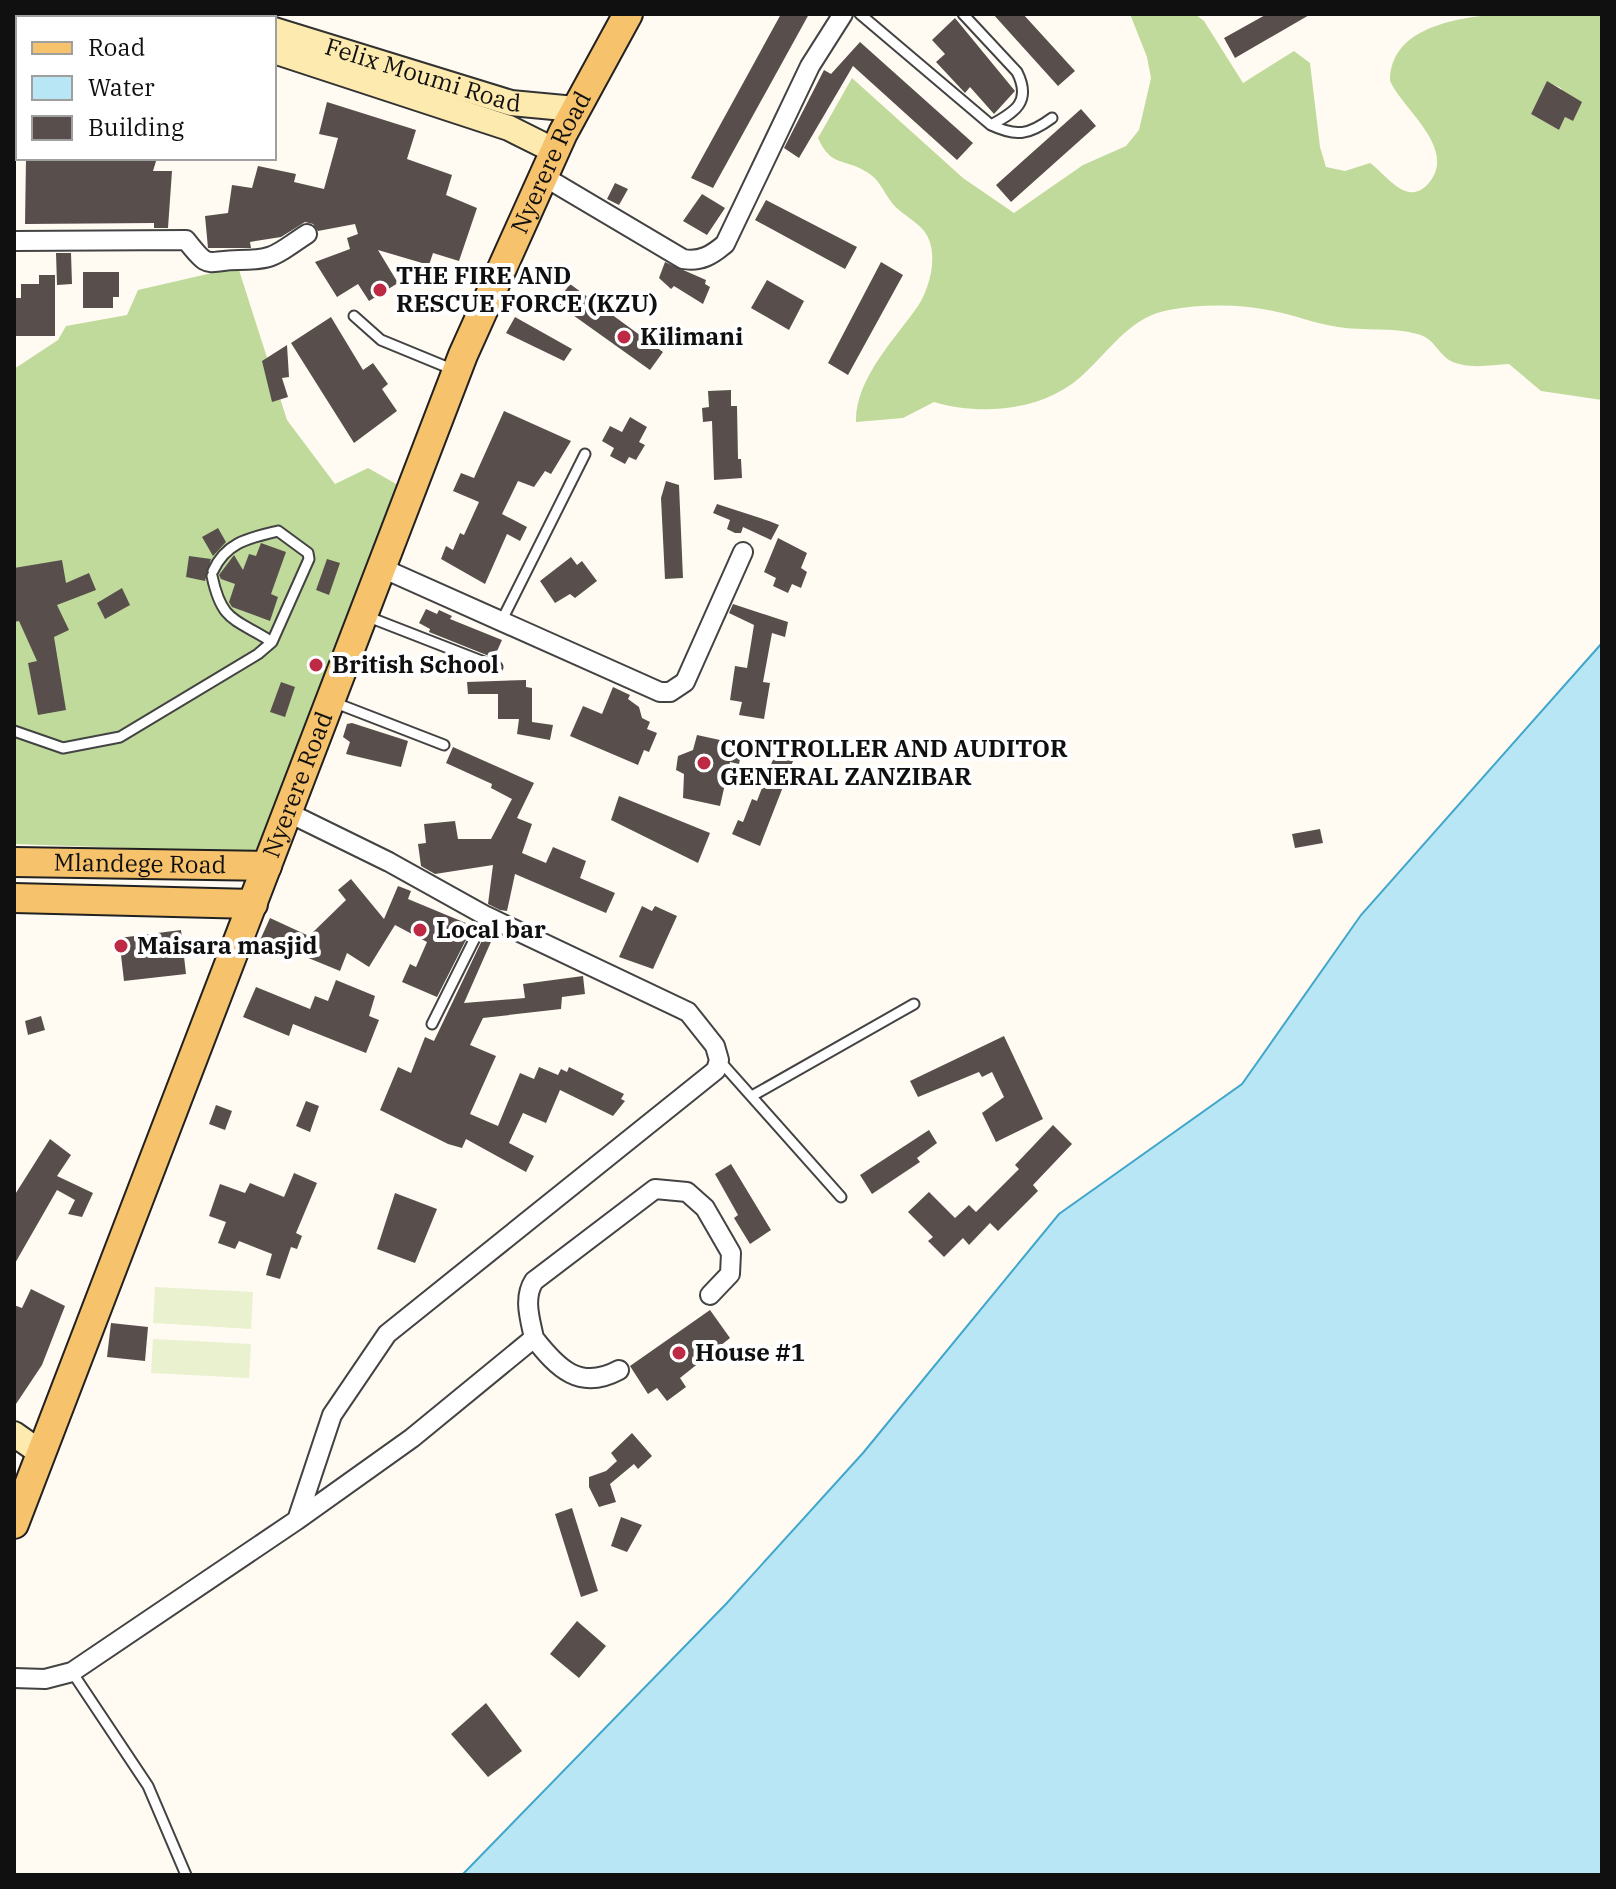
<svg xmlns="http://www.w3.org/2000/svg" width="1616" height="1889" font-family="'IBM Plex Serif',serif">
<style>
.forest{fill:#c0da9b;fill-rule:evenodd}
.pitch{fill:#e9f1ce}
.water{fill:#b8e6f5;stroke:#40a6cb;stroke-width:2}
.building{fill:#584f4c}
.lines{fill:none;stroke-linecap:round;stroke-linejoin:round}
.lane-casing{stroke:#434343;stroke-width:13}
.street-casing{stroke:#434343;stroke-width:22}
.secondary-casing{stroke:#323232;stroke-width:28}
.primary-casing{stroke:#212121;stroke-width:32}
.lane{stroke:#fff;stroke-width:9}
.street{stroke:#fff;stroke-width:18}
.secondary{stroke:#fdeaaf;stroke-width:24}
.primary{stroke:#f6c26b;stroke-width:28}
.poi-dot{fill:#be2944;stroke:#fff;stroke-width:3}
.labels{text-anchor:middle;stroke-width:8;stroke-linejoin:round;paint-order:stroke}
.street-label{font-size:24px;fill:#101010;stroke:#fff}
.poi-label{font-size:24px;font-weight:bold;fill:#101010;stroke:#fff;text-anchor:start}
</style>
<rect width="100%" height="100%" fill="#fffbf2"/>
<path class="forest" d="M 1130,14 L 1195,14 L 1204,21 L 1243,83 L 1294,51 L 1310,63 L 1320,147 L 1326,167 L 1345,171 L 1370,163 C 1385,173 1406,207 1427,185 C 1460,150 1403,110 1390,81 C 1390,0 1540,14 1602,14 L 1602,400 L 1541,391 L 1509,364 C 1490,365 1467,370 1449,360 C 1436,351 1434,338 1417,334 C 1393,327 1363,331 1338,327 C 1316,324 1295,315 1273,311 C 1241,304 1201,304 1169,310 C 1133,316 1113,346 1088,370 C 1050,410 985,417 934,402 L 903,418 L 856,422 C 855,379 895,339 918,306 C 930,288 940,251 924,231 C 915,220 901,214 892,203 C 883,191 879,178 865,171 C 843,158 831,167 818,138 L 852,78 L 963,178 L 1014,213 L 1083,165 L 1126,146 L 1139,130 L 1151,78 L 1147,57 ZM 1547,82 L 1561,88 L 1573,121 L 1565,117 L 1559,130 L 1531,114 Z
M 238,267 L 287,420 L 335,484 L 368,468 L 407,490 L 267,853 L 14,844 L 14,369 L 58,340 L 66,326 L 127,315 L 138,290 Z"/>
<path class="pitch" d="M 155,1287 L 253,1292 L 251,1329 L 153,1323 Z
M 153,1339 L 251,1344 L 249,1378 L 151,1373 Z"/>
<path class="water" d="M 1602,643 L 1602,1875 L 462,1875 L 726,1604 L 863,1453 L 1059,1214 L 1242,1084 L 1361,915 Z"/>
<path class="building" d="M 781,14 L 809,14 L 713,188 L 691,178 Z
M 993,14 L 1023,14 L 1075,71 L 1058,86 Z
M 1267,14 L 1311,14 L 1235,58 L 1224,38 Z
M 955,18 L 1015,91 L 994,114 L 970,87 L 965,93 L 936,62 L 945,54 L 932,40 Z
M 860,42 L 973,143 L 957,160 L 853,66 L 799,158 L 784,148 L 824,70 L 831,74 Z
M 1547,81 L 1582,102 L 1573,121 L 1565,117 L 1559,130 L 1531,114 Z
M 327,102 L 416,130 L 407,159 L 452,175 L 446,195 L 477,208 L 459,261 L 433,253 L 429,265 L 378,250 L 398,283 L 369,301 L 358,284 L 337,297 L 315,262 L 350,249 L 347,238 L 358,234 L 355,224 L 318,231 L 313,224 L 305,222 L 281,237 L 250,242 L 251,248 L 208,248 L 205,216 L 228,213 L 232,185 L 252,188 L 258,166 L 296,174 L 294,182 L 324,189 L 338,138 L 319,134 Z
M 1081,109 L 1096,126 L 1011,202 L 996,185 Z
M 26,158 L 157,158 L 153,171 L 172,171 L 168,228 L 154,228 L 154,223 L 25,224 Z
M 615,183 L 628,189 L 619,205 L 607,199 Z
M 702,194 L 725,208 L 707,235 L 683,221 Z
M 766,200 L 857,247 L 845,269 L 755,220 Z
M 56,253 L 71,253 L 72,284 L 57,285 Z
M 665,262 L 706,280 L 705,284 L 710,287 L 703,304 L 674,286 L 671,289 L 659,278 Z
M 881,262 L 903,275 L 848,375 L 828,363 Z
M 83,272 L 119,272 L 119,297 L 113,297 L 113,308 L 83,308 Z
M 39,275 L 55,275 L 55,336 L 14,336 L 14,298 L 21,298 L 21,284 L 39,284 Z
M 767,280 L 804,301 L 789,330 L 751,308 Z
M 570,284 L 663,352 L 650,370 L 556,303 Z
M 521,294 L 533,301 L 524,316 L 512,309 Z
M 331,317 L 363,370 L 373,363 L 388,384 L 382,389 L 397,411 L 354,443 L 291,343 Z
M 515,317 L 572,349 L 564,361 L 506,333 Z
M 287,345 L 289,377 L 282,378 L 288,397 L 272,402 L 262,361 Z
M 731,390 L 731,406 L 737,406 L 738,459 L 741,459 L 742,478 L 714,480 L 712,421 L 703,422 L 702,408 L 709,407 L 708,391 Z
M 504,411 L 571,441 L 551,474 L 545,471 L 534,487 L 518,481 L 502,514 L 527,527 L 520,541 L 507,534 L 485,584 L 441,559 L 446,546 L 453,550 L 460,533 L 464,535 L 479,502 L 453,491 L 461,473 L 474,478 Z
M 630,417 L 647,427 L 639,442 L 645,445 L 636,460 L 629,457 L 625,464 L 610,456 L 614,448 L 602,441 L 610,426 L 622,432 Z
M 666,481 L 679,485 L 683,578 L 665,579 L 661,498 Z
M 717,504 L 769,521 L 779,525 L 771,540 L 743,527 L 741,533 L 735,533 L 727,529 L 730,520 L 713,513 Z
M 218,528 L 226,542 L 213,556 L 202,537 Z
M 778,538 L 807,553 L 801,568 L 807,572 L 801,588 L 792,584 L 788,593 L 773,586 L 776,578 L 764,572 Z
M 261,543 L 286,552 L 271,594 L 278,597 L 270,621 L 232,607 L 229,602 L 235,584 L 221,579 L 219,575 L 234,555 L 243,570 L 249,554 L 256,556 Z
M 189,556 L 211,559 L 205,581 L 186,577 Z
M 571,557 L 577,565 L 582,561 L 597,581 L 575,598 L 570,594 L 555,603 L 540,581 Z
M 327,559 L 340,563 L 329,595 L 316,590 Z
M 62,560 L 66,583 L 89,573 L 96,590 L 57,605 L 69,630 L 54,637 L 66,710 L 38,715 L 28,663 L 37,661 L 19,621 L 14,622 L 14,568 Z
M 122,588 L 130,605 L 105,619 L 97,603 Z
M 733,604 L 788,622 L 785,637 L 772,633 L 763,682 L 770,683 L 764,719 L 739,715 L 742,702 L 730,700 L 735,666 L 747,668 L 754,625 L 729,613 Z
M 426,609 L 437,614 L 439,610 L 452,616 L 450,619 L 502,640 L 494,658 L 429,632 L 430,629 L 419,623 Z
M 526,680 L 526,687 L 532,688 L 532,722 L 553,725 L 550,740 L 517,734 L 519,719 L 498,719 L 498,694 L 468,694 L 467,682 Z
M 281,682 L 295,687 L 285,717 L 270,712 Z
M 613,687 L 630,695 L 628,699 L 639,707 L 642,718 L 650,722 L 647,729 L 657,733 L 649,752 L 644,750 L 638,765 L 570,736 L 583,706 L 602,714 Z
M 352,723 L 408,741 L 401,767 L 346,754 L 350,742 L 343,737 L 347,724 Z
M 697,735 L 743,745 L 739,764 L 730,762 L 720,806 L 683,798 L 684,774 L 676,770 L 678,756 L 693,750 Z
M 453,747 L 534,783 L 517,818 L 532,824 L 522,853 L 546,863 L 553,847 L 586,861 L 580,878 L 615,893 L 606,913 L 515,874 L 507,911 L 500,910 L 488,904 L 493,865 L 435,874 L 421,866 L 418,844 L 426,843 L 424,824 L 455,821 L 458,839 L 491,839 L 512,799 L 491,788 L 492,784 L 446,763 Z
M 777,749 L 795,756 L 760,846 L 732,834 L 738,820 L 743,822 L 752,799 L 757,801 Z
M 619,796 L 710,833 L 698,863 L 611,820 Z
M 1320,829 L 1323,843 L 1295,848 L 1292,834 Z
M 351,879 L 384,919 L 398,886 L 411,891 L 408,899 L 473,926 L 437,997 L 402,982 L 410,964 L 416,967 L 427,942 L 395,925 L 369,967 L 347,953 L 340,971 L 284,948 L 280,957 L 257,947 L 270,918 L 309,936 L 346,900 L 338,890 Z
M 642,906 L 652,911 L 655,906 L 677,916 L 653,969 L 619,957 Z
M 181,930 L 186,974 L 124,981 L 119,938 Z
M 486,932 L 494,935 L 464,1003 L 525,998 L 523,984 L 583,976 L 585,994 L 562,997 L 561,1009 L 483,1018 L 470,1045 L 496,1056 L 470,1114 L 498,1126 L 520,1073 L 534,1079 L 539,1067 L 558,1075 L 561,1069 L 567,1072 L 569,1067 L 624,1094 L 621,1099 L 625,1101 L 613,1116 L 560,1090 L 546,1123 L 523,1113 L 509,1143 L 534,1156 L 526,1172 L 466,1139 L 462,1148 L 448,1144 L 380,1110 L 398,1067 L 411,1073 L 425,1037 L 434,1041 Z
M 336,980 L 375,996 L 369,1016 L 379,1020 L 366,1053 L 293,1024 L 289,1036 L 243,1017 L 256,987 L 310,1009 L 315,996 L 328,1001 Z
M 41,1016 L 45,1030 L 28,1035 L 25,1021 Z
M 1004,1036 L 1043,1119 L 996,1142 L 982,1113 L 1004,1097 L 992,1072 L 982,1077 L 979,1072 L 918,1097 L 910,1081 Z
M 306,1101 L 319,1106 L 310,1132 L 296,1126 Z
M 216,1105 L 232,1111 L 225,1130 L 209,1124 Z
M 1053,1125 L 1072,1144 L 1033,1185 L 1038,1191 L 998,1231 L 990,1223 L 969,1245 L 963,1238 L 944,1257 L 928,1241 L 933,1237 L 908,1212 L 929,1192 L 955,1218 L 969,1205 L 976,1212 L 1019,1169 L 1015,1165 Z
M 929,1130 L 937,1143 L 917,1158 L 920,1162 L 872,1194 L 860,1175 Z
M 50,1139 L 71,1155 L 57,1176 L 93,1193 L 82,1217 L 68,1214 L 75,1200 L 57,1190 L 14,1265 L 14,1196 Z
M 731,1164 L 771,1230 L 750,1244 L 734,1218 L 738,1215 L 715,1174 Z
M 294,1173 L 317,1183 L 296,1233 L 302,1236 L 297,1249 L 291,1247 L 280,1279 L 266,1275 L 272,1254 L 239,1241 L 235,1249 L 218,1243 L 226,1222 L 209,1216 L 220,1184 L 245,1193 L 250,1183 L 284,1197 Z
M 395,1193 L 437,1209 L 415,1263 L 377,1249 Z
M 31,1289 L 65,1306 L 42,1365 L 14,1407 L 14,1305 L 22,1308 Z
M 710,1310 L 730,1338 L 680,1378 L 686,1387 L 667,1401 L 657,1388 L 648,1394 L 630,1366 Z
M 111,1323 L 148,1327 L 145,1361 L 107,1357 Z
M 632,1433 L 652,1456 L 638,1469 L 634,1464 L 610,1484 L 616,1502 L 599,1507 L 589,1487 L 589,1477 L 606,1471 L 617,1461 L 611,1453 Z
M 572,1508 L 598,1591 L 581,1597 L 555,1514 Z
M 621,1517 L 642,1525 L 627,1552 L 611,1546 Z
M 577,1621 L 606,1646 L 579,1678 L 550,1654 Z
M 486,1703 L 522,1751 L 488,1777 L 451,1734 Z"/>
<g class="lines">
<g class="lane-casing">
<path id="lane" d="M 860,14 L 991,125 C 1017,137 1029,135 1052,118
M 963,14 L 1017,72 C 1032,102 1015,112 991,125
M 354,316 L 381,340 L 454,370
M 212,576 C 222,623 235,618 272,642 L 309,559 L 308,553 L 278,531 C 249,538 226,542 213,571
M 366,616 L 497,667
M 502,620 L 585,454
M 333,702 L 444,745
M 14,731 L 63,748 L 120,737 L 258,654 L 272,642
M 432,1024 L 486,916
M 719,1060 L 841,1197
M 752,1096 L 914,1004
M 72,1672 L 148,1786 L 186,1875"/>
</g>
<g class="street-casing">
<path id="street" d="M 543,176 L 683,259 C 701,262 712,255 725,244 L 810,66 L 843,14
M 14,241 L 186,240 C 211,272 205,260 239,260 C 276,260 276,254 307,234
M 382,568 L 660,692 L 670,692 L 685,682 L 743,552
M 534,1338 C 530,1319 523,1298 534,1281 L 655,1189 L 687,1192 L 705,1208 L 731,1253 L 730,1274 L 710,1295
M 297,1520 L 412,1438 L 534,1338 C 558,1369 580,1391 619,1370
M 14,1678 L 45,1679 L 72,1672 L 297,1520 L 332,1415 L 387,1334 L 716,1070 L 719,1060 L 715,1046 L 688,1012 L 486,916 L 389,862 L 287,812"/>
</g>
<g class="secondary-casing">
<g id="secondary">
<path d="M 159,14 L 172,18"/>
<path d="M 221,14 L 234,18"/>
<path id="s1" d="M 274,30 L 511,103 L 575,109"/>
<path d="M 274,51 L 509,128 L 555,151"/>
<path d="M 14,1434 L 41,1453"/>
</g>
</g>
<g class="primary-casing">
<g id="primary">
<path id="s2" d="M 14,862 L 267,866"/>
<path d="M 14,898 L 253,904"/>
<path id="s3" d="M 14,1524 L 463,355 L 563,133 L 628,14"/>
</g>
</g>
<use href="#lane" class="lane"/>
<use href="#street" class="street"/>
<use href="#secondary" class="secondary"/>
<use href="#primary" class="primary"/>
</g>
<g class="poi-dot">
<circle cx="380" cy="290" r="8"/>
<circle cx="624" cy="337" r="8"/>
<circle cx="316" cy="665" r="8"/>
<circle cx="704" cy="763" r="8"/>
<circle cx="420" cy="930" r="8"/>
<circle cx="121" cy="946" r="8"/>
<circle cx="679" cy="1353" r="8"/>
</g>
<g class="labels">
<g class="street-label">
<text dy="8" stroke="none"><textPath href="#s1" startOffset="156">Felix Moumi Road</textPath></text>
<text dy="8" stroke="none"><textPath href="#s3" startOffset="1464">Nyerere Road</textPath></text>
<text dy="8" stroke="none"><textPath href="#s3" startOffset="792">Nyerere Road</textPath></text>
<text dy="8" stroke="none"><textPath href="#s2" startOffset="126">Mlandege Road</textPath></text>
</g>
<g class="poi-label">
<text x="396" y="284">THE FIRE AND<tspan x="396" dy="28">RESCUE FORCE (KZU)</tspan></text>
<text x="640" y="345">Kilimani</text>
<text x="332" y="673">British School</text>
<text x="720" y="757">CONTROLLER AND AUDITOR<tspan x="720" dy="28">GENERAL ZANZIBAR</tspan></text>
<text x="436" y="938">Local bar</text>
<text x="137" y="954">Maisara masjid</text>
<text x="695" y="1361">House #1</text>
</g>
</g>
<rect width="1616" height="1889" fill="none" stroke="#101010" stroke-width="32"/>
<rect x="16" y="16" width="260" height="144" fill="#ffffff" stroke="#9f9f9f" stroke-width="2"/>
<rect x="32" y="42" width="40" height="12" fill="#f6c26b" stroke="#9f9f9f" stroke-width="2"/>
<text x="88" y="56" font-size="24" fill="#101010">Road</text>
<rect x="32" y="76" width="40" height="24" fill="#b8e6f5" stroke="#9f9f9f" stroke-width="2"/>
<text x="88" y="96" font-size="24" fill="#101010">Water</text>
<rect x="32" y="116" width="40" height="24" fill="#584f4c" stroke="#9f9f9f" stroke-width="2"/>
<text x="88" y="136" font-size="24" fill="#101010">Building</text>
</svg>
